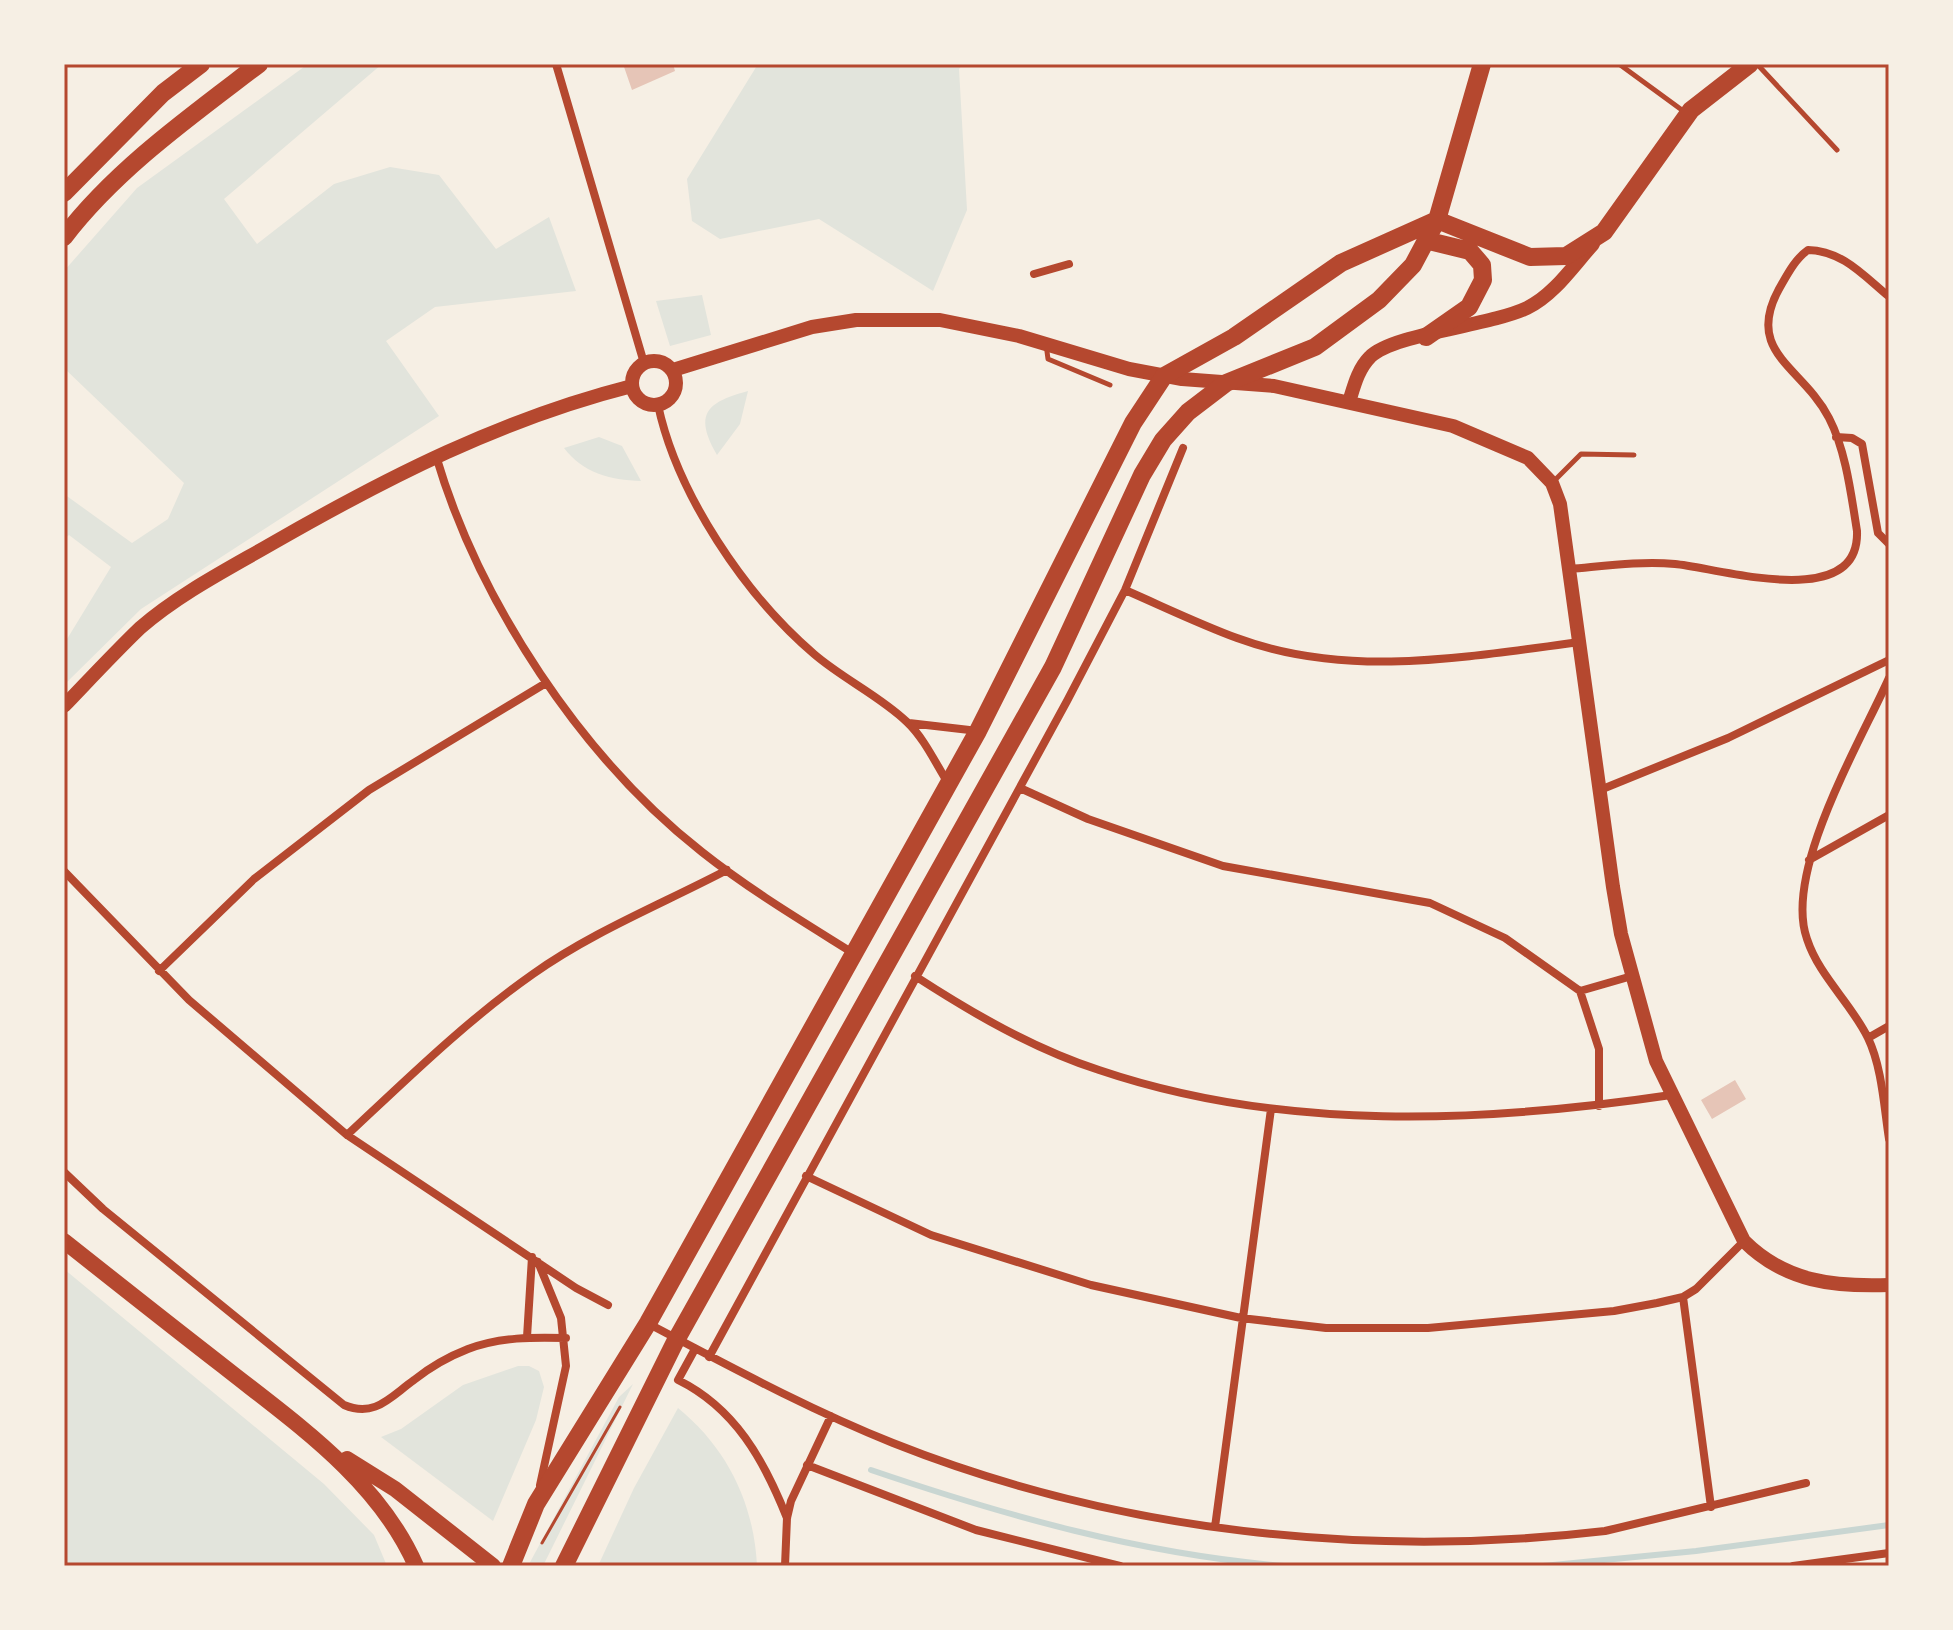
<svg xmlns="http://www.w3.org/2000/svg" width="1953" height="1630" font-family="Karla,sans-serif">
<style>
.green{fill:#e2e4dc}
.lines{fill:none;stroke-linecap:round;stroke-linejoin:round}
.stream{stroke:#c9d6d2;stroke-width:6}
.building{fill:#e6c5b7}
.path{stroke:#b5482f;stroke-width:3}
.service{stroke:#b5482f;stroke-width:5}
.minor{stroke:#b5482f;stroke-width:8}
.tertiary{stroke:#b5482f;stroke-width:14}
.secondary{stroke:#b5482f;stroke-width:16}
.primary{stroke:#b5482f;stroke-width:18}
.trunk{stroke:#b5482f;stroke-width:18}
.neatline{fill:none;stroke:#b5482f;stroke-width:3}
</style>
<rect width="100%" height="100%" fill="#f6efe4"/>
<path class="green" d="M 308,64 L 382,64 L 224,199 L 257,244 L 334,184 L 390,167 L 439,175 L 496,249 L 549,217 L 576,291 L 435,307 L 386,341 L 439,416 L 141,609 L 64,685 L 64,644 L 111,567 L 69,535 L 64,539 L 64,494 L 132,543 L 168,519 L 184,483 L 64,368 L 64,271 L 137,188 Z
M 758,64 L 963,64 L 959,69 L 967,210 L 933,291 L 819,219 L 720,239 L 692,221 L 687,179 Z
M 702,295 L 711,335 L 670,346 L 656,301 Z
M 748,391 L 740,424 L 717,455 C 693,414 707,402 748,391 Z
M 599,437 L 622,446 L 641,481 C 610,480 583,473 564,448 Z
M 64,1269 L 324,1484 L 374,1535 L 387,1566 L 64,1566 Z
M 518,1366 L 529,1366 L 539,1371 L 544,1387 L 536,1420 L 493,1521 L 381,1437 L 401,1429 L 463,1385 Z
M 633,1384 L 543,1566 L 528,1566 L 619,1397 Z
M 678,1408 C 727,1448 754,1503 757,1566 L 598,1566 L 634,1488 Z"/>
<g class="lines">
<path class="stream" d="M 871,1470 C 1006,1516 1141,1554 1284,1566
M 1543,1566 L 1696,1551 L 1889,1525"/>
</g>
<path class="building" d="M 623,64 L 673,64 L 675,71 L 632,90 Z
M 1735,1080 L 1746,1099 L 1712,1119 L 1701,1100 Z"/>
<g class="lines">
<path class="path" d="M 542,1543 L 620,1407"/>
<path class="service" d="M 1619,64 L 1686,113
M 1757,64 L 1837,150
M 1046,344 L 1048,359 L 1110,385
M 1554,481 L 1581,454 L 1634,455"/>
<path class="minor" d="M 556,64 L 644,363
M 1034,274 L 1069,264
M 658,405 C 677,494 745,595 814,654 C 843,679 880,696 907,722 C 924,738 936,764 948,783
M 1836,437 L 1852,438 L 1862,444 L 1878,533 L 1889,544
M 436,456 C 479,602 582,758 702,852 C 750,890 802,921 853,953
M 1570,569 C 1605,566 1640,561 1675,564 C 1719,568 1860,613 1857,531 C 1851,494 1846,451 1829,418 C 1803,367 1744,353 1779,289 C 1787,275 1795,259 1808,250 C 1842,251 1862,274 1887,295
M 1125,590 C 1162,606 1199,624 1237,638 C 1348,679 1466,657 1580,642
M 1889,678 C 1860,743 1783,872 1807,939 C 1819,976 1851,1003 1868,1038 C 1882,1067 1884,1107 1889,1139
M 909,723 L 978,731
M 1020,788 L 1088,819 L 1223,866 L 1430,903 L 1505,938 L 1580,991 L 1632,976
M 1600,790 L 1728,738 L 1889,660
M 1809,860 L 1889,815
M 64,871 L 189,1000 L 347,1135 L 576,1288 L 608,1305
M 159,971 L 254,879 L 369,790 L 546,683
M 915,976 C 972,1013 1034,1049 1099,1070 C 1282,1132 1482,1123 1671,1095
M 1580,991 L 1599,1049 L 1599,1106
M 1868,1038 L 1889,1026
M 347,1135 C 407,1079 466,1021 533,974 C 592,932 662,904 727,870
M 64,1172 L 103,1209 L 344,1405 C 375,1418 390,1397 414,1380 C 429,1368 450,1356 468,1349 C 500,1337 533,1337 566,1338
M 806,1176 L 931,1235 L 1091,1285 L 1241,1318 L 1326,1328 L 1428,1328 L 1614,1311 L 1657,1303 L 1683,1297 L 1696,1289 L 1744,1241
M 538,1262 L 561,1318 L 566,1366 L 540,1485
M 1683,1297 L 1711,1507
M 649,1324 C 729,1366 808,1409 893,1443 C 1117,1532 1366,1559 1605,1531 L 1806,1483
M 527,1337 L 532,1257
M 695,1349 L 678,1380 C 735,1408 764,1460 787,1518
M 709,1357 L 1067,701 L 1125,590 L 1183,448
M 807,1465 L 976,1530 L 1120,1566
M 1215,1527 L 1271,1109
M 785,1566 L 787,1518 L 791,1501 L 831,1416
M 1793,1566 L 1889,1553"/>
<path class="tertiary" d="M632 383a22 22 0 1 1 44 0a22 22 0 1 1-44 0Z
M 673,370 L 812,327 L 856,320 L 940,320 L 1019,336 L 1129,369 L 1182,379 L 1274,386 L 1453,426 L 1528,458 L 1552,483 L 1560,504 L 1613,887 L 1621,934 L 1656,1061 L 1744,1241 C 1785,1282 1834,1287 1889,1285
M 1349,402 C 1354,386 1358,369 1370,357 C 1392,334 1489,326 1527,308 C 1554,295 1573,266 1593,244
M 64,706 C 89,680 114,653 140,628 C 179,594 228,569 273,543 C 388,477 502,419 632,386"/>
<path class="secondary" d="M 64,1241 C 117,1283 170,1325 223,1366 C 295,1423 378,1479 416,1566
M 347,1459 L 395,1489 L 493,1566"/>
<path class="primary" d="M 1437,220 L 1530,257 L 1566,256 L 1604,232 L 1691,110 L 1750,64
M 1426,337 L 1469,307 L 1483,280 L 1482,265 L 1470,251 L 1429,241
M 511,1566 L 536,1504 L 648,1323 L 978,731 L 1133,423 L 1164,376 L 1234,337 L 1341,263 L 1437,220
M 564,1566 L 675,1342 L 1053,667 L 1142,475 L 1163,440 L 1188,412 L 1226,383 L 1315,347 L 1379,300 L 1413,265 L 1437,220 L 1482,64"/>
<path class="trunk" d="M 64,193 L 163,93 L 201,64
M 64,237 C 116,169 191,116 259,64"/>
</g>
<rect width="1953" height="1630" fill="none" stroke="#f6efe4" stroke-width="132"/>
<rect x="66" y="66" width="1821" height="1498" class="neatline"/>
</svg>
